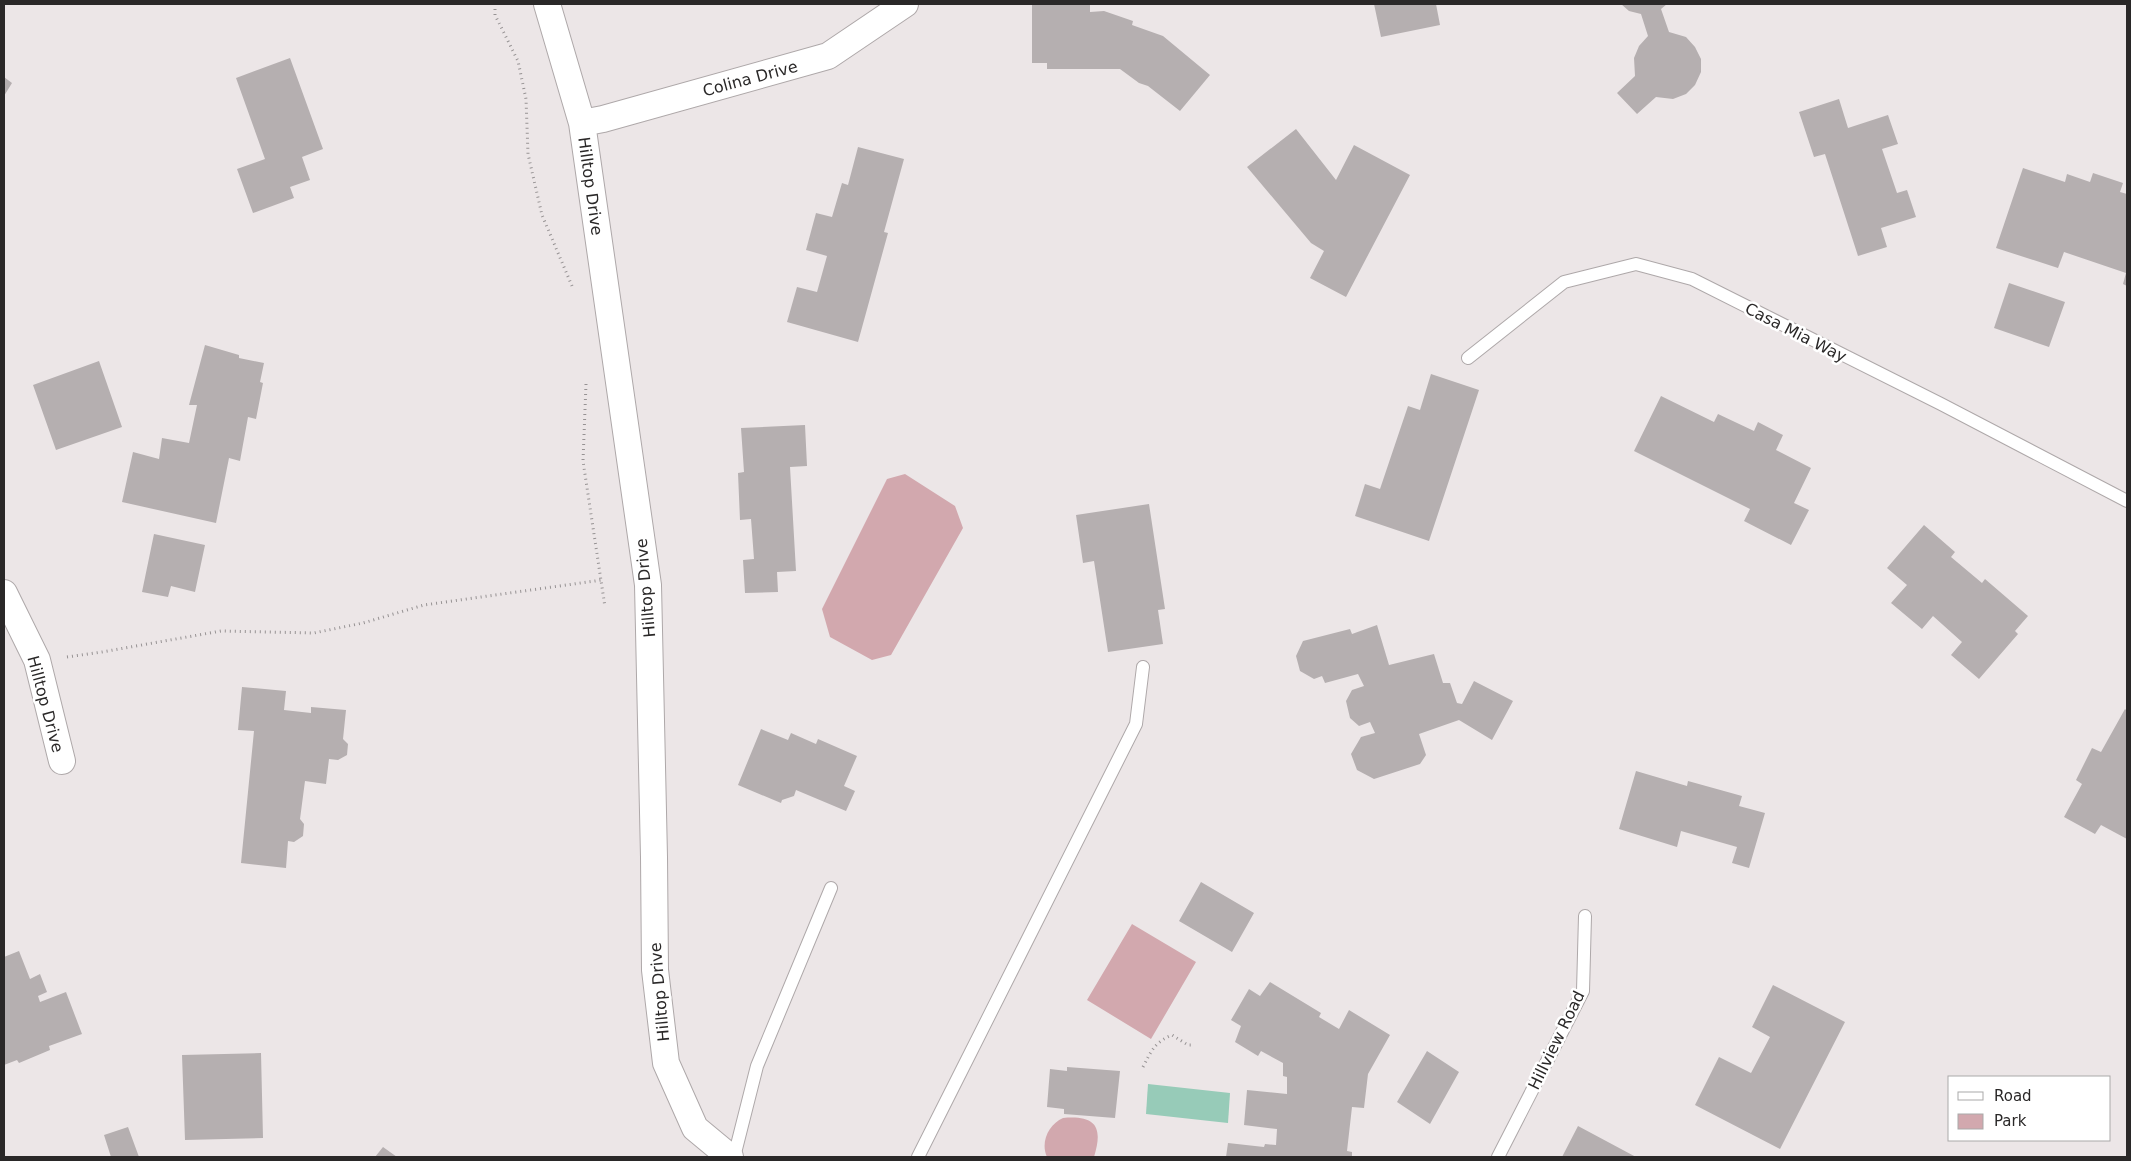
<svg xmlns="http://www.w3.org/2000/svg" width="2131" height="1161" font-family="'DejaVu Sans',sans-serif">
<style>
.green{fill:#d2a8ae}
.water{fill:#97cbb8}
.building{fill:#b5afb0}
.lines{fill:none;stroke-linecap:round;stroke-linejoin:round}
.lane-casing{stroke:#aea8a9;stroke-width:14}
.street-casing{stroke:#aea8a9;stroke-width:28}
.path{stroke:#969293;stroke-width:3;stroke-dasharray:1 4;stroke-linecap:butt}
.lane{stroke:#fff;stroke-width:12}
.street{stroke:#fff;stroke-width:26}
.labels{text-anchor:middle;stroke-width:5;stroke-linejoin:round;paint-order:stroke}
.street-label{font-size:16px;fill:#2a2828;stroke:#fff}
</style>
<rect width="100%" height="100%" fill="#ece6e7"/>
<path class="green" d="M 905,474 L 955,506 L 963,528 L 891,655 L 872,660 L 830,637 L 822,609 L 887,479 Z
M 1132,924 L 1196,962 L 1151,1039 L 1087,1000 Z
M 1063,1118 C 1097,1115 1103,1128 1094,1157 L 1047,1157 C 1040,1142 1049,1124 1063,1118 Z"/>
<path class="water" d="M 1148,1084 L 1230,1093 L 1228,1123 L 1146,1114 Z"/>
<path class="building" d="M 1374,4 L 1436,4 L 1440,25 L 1381,37 Z
M 1621,4 L 1667,4 L 1661,9 L 1669,32 L 1686,37 L 1695,47 L 1701,59 L 1701,72 L 1695,85 L 1686,94 L 1673,99 L 1656,97 L 1637,114 L 1617,93 L 1635,76 L 1634,58 L 1639,46 L 1648,36 L 1641,14 L 1629,11 Z
M 1032,5 L 1090,5 L 1090,12 L 1104,11 L 1133,21 L 1132,25 L 1163,36 L 1210,75 L 1180,111 L 1148,86 L 1139,83 L 1120,69 L 1047,69 L 1047,63 L 1032,63 Z
M 290,58 L 323,149 L 302,157 L 310,180 L 290,187 L 294,198 L 253,213 L 237,169 L 265,159 L 236,78 Z
M 4,77 L 12,83 L 4,96 Z
M 1839,99 L 1848,128 L 1888,115 L 1898,144 L 1882,149 L 1897,193 L 1907,190 L 1916,217 L 1881,228 L 1887,247 L 1858,256 L 1825,154 L 1814,157 L 1799,112 Z
M 1296,129 L 1336,180 L 1354,145 L 1410,175 L 1346,297 L 1310,278 L 1324,251 L 1311,243 L 1247,167 Z
M 858,147 L 904,159 L 884,232 L 888,233 L 858,342 L 787,322 L 797,287 L 817,292 L 827,256 L 806,250 L 816,213 L 832,217 L 842,183 L 848,185 Z
M 2023,168 L 2065,182 L 2067,174 L 2090,182 L 2093,173 L 2123,183 L 2120,192 L 2127,194 L 2127,286 L 2123,284 L 2126,273 L 2064,252 L 2058,268 L 1996,248 Z
M 2009,283 L 2065,302 L 2049,347 L 1994,328 Z
M 205,345 L 239,355 L 239,358 L 264,363 L 260,382 L 263,383 L 256,419 L 248,417 L 240,461 L 229,458 L 216,523 L 122,502 L 133,452 L 159,459 L 162,438 L 189,443 L 197,405 L 189,405 Z
M 99,361 L 122,427 L 56,450 L 33,385 Z
M 1431,374 L 1479,390 L 1429,541 L 1355,516 L 1365,484 L 1380,489 L 1408,406 L 1420,410 Z
M 1661,396 L 1714,422 L 1718,414 L 1754,431 L 1758,422 L 1783,435 L 1776,450 L 1811,468 L 1794,503 L 1809,510 L 1791,545 L 1744,521 L 1750,509 L 1634,451 Z
M 805,425 L 807,466 L 790,467 L 796,571 L 777,572 L 778,592 L 745,593 L 743,560 L 754,559 L 751,519 L 740,520 L 738,473 L 744,472 L 741,428 Z
M 1149,504 L 1165,609 L 1158,610 L 1163,644 L 1108,652 L 1094,561 L 1083,563 L 1076,515 Z
M 1924,525 L 1955,552 L 1951,557 L 1982,583 L 1985,579 L 2028,616 L 2015,631 L 2018,634 L 1979,679 L 1951,655 L 1962,642 L 1933,616 L 1922,629 L 1891,603 L 1907,585 L 1887,568 Z
M 154,534 L 205,545 L 195,592 L 171,586 L 168,597 L 142,592 Z
M 1377,625 L 1389,665 L 1434,654 L 1443,683 L 1450,683 L 1457,703 L 1462,704 L 1474,681 L 1513,701 L 1492,740 L 1459,720 L 1419,734 L 1426,755 L 1420,764 L 1374,779 L 1357,770 L 1351,754 L 1361,737 L 1375,733 L 1370,722 L 1359,726 L 1350,718 L 1346,701 L 1352,690 L 1364,686 L 1358,674 L 1325,683 L 1322,676 L 1314,679 L 1300,671 L 1296,656 L 1303,641 L 1350,629 L 1352,634 Z
M 242,687 L 286,691 L 284,710 L 311,713 L 311,707 L 346,710 L 343,739 L 348,744 L 347,755 L 338,760 L 329,759 L 326,784 L 305,781 L 300,819 L 304,824 L 303,836 L 294,842 L 288,841 L 286,868 L 241,863 L 254,731 L 238,730 Z
M 2125,709 L 2127,711 L 2127,839 L 2101,825 L 2095,834 L 2064,817 L 2082,784 L 2076,780 L 2092,748 L 2101,752 Z
M 761,729 L 788,740 L 791,733 L 816,744 L 818,739 L 857,756 L 844,786 L 855,791 L 846,811 L 796,790 L 794,796 L 782,800 L 781,803 L 738,785 Z
M 1636,771 L 1687,786 L 1688,781 L 1742,796 L 1739,806 L 1765,813 L 1749,868 L 1732,863 L 1737,847 L 1681,831 L 1677,847 L 1619,829 Z
M 1201,882 L 1254,913 L 1232,952 L 1179,921 Z
M 19,951 L 30,979 L 40,974 L 47,992 L 38,996 L 40,1002 L 66,992 L 82,1034 L 49,1046 L 50,1050 L 19,1063 L 17,1060 L 4,1065 L 4,957 Z
M 1270,982 L 1321,1013 L 1319,1017 L 1339,1029 L 1349,1010 L 1390,1035 L 1368,1074 L 1364,1108 L 1352,1107 L 1347,1151 L 1352,1152 L 1352,1157 L 1226,1157 L 1228,1143 L 1264,1147 L 1265,1144 L 1276,1145 L 1277,1129 L 1244,1125 L 1247,1090 L 1287,1094 L 1287,1077 L 1283,1076 L 1283,1063 L 1261,1051 L 1258,1056 L 1235,1042 L 1241,1026 L 1231,1020 L 1249,989 L 1260,996 Z
M 1773,985 L 1845,1022 L 1780,1149 L 1695,1105 L 1719,1057 L 1751,1073 L 1770,1037 L 1752,1027 Z
M 1427,1051 L 1459,1072 L 1430,1124 L 1397,1102 Z
M 261,1053 L 263,1138 L 185,1140 L 182,1055 Z
M 1067,1067 L 1120,1071 L 1115,1118 L 1064,1114 L 1064,1109 L 1047,1107 L 1050,1069 L 1067,1071 Z
M 1578,1126 L 1636,1157 L 1562,1157 Z
M 128,1127 L 139,1157 L 111,1157 L 104,1135 Z
M 383,1147 L 397,1157 L 375,1157 Z"/>
<g class="lines">
<g class="lane-casing">
<path id="lane" d="M 1468,358 L 1564,282 L 1636,264 L 1692,279 L 1941,404 L 2127,501
M 734,1157 L 757,1066 L 831,888
M 918,1157 L 1136,724 L 1143,667
M 1498,1157 L 1583,991 L 1585,916"/>
</g>
<g class="street-casing">
<path id="street" d="M 547,4 L 582,123 L 648,585 L 654,857 L 655,970 L 666,1063 L 695,1128 L 730,1157
M 582,123 L 603,119 L 828,56 L 905,4
M 4,593 L 37,660 L 62,761"/>
</g>
<path class="path" d="M 495,4 L 495,15 L 518,61 L 526,99 L 528,154 L 542,215 L 572,286
M 586,384 L 583,461 L 605,607
M 67,657 L 102,652 L 221,631 L 314,633 L 363,623 L 424,605 L 602,580
M 1143,1067 C 1151,1051 1155,1042 1172,1035 L 1188,1045 L 1194,1045"/>
<use href="#lane" class="lane"/>
<use href="#street" class="street"/>
</g>
<g class="labels">
<g class="street-label">
<text transform="translate(750 78) rotate(-15)" y="6">Colina Drive</text>
<text transform="translate(591 186) rotate(82)" y="6">Hilltop Drive</text>
<text transform="translate(1796 332) rotate(27)" y="6">Casa Mia Way</text>
<text transform="translate(645 588) rotate(-95)" y="6">Hilltop Drive</text>
<text transform="translate(46 704) rotate(75)" y="6">Hilltop Drive</text>
<text transform="translate(659 992) rotate(-95)" y="6">Hilltop Drive</text>
<text transform="translate(1556 1040) rotate(-64)" y="6">Hillview Road</text>
</g>
</g>
<rect width="2131" height="1161" fill="none" stroke="#2a2828" stroke-width="10"/>
<rect x="1948" y="1076" width="162" height="65" fill="#ffffff" stroke="#aaa9a9"/>
<rect x="1958" y="1092" width="25" height="8" fill="#ffffff" stroke="#aaa9a9"/>
<text x="1994" y="1101" font-size="15" fill="#2a2828">Road</text>
<rect x="1958" y="1114" width="25" height="15" fill="#d2a8ae" stroke="#aaa9a9"/>
<text x="1994" y="1126" font-size="15" fill="#2a2828">Park</text>
</svg>
